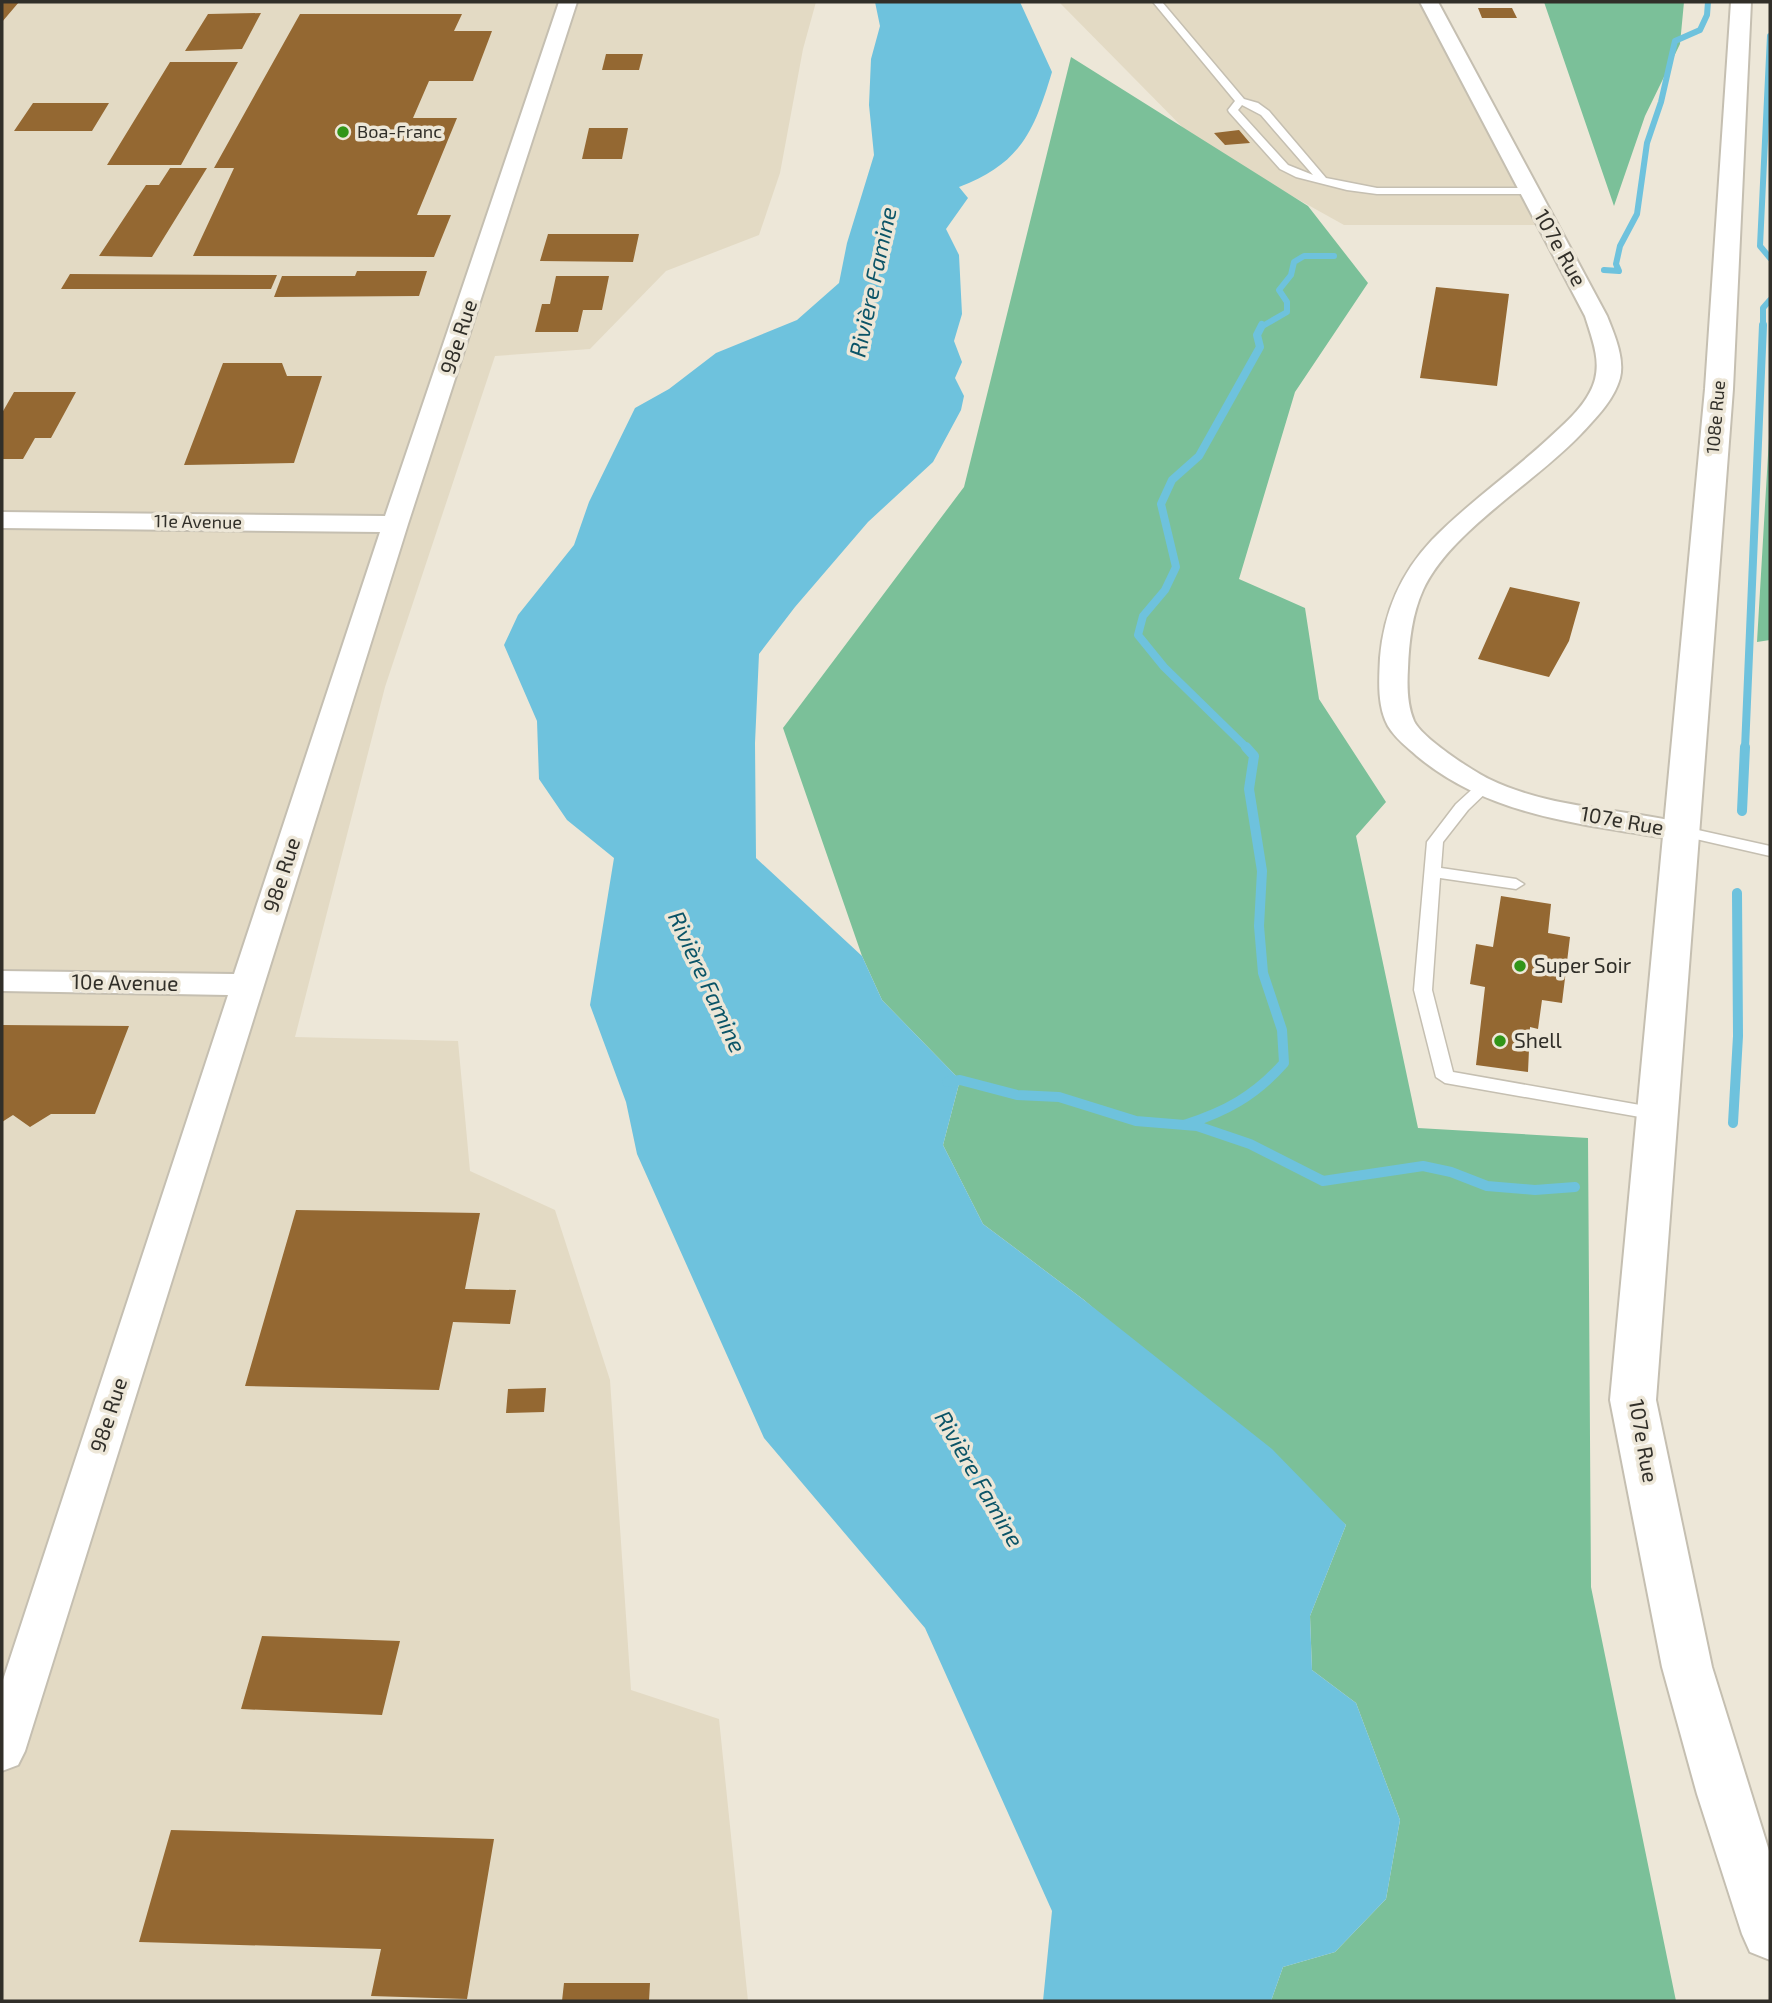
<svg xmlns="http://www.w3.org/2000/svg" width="1772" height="2003" font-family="'Exo 2',sans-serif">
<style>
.built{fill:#e3dac4}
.forest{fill:#7bc099}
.water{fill:#6ec2dd}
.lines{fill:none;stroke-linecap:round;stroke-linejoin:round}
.stream-far2{stroke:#6ec2dd;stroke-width:6}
.stream-far1{stroke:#6ec2dd;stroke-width:8}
.stream{stroke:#6ec2dd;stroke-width:10}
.building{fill:#946832}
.service-casing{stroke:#c5bfb1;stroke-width:3}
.minor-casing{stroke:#c5bfb1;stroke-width:4}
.secondary-casing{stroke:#c5bfb1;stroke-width:4}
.service{fill:#fff;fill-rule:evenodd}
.minor{fill:#fff;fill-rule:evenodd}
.secondary{fill:#fff;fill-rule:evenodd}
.poi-dot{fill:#319518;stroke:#ede7d8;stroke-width:2.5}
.labels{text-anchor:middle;stroke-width:7;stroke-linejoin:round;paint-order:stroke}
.far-poi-label{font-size:18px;fill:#312f29;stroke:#ede7d8;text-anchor:start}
.far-street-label{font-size:18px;fill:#312f29;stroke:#ede7d8}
.street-label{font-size:21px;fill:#312f29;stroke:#ede7d8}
.poi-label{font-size:21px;fill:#312f29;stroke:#ede7d8;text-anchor:start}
.water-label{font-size:23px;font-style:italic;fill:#0b5467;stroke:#ede7d8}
</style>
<rect width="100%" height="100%" fill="#ede7d8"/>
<path class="built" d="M 2,2 L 816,2 L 803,49 L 780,173 L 759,235 L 666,271 L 590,349 L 495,356 L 385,687 L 295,1037 L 458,1041 L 470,1171 L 555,1210 L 610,1380 L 631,1690 L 719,1719 L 748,2001 L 2,2001 Z
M 1059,2 L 1423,2 L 1545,225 L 1344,225 L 1199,144 Z"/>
<path class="forest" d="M 1544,2 L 1684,2 L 1680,44 L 1645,116 L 1614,206 Z
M 1071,57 L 1308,206 L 1368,283 L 1295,392 L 1239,579 L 1305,608 L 1319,699 L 1386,802 L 1356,836 L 1418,1128 L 1588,1138 L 1591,1587 L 1676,2001 L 1271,2001 L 1283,1967 L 1335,1952 L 1386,1899 L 1400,1820 L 1356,1703 L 1312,1670 L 1310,1616 L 1346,1525 L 1084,1300 L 983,1224 L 943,1145 L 960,1080 L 882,1000 L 862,956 L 783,728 L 964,487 Z
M 1770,421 L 1770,640 L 1757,642 Z"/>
<path class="water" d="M 875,2 L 1020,2 L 1052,72 C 1034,132 1020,164 959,187 L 968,198 L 946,229 L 959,255 L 962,314 L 954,341 L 962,362 L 955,378 L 964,396 L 961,410 L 933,462 L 868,522 L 795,607 L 759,654 L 755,743 L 756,858 L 862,956 L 882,1000 L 960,1080 L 943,1145 L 983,1224 L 1084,1300 L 1272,1449 L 1346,1525 L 1310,1616 L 1312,1670 L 1356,1703 L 1400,1820 L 1386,1899 L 1335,1952 L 1283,1967 L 1271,2001 L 1043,2001 L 1052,1911 L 925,1628 L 764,1438 L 637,1154 L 626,1102 L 590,1005 L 614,858 L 567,820 L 539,779 L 537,721 L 504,645 L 518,615 L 574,545 L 589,502 L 635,408 L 669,389 L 716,353 L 797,320 L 839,283 L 847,243 L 874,155 L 869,105 L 871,59 L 880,26 Z"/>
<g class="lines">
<path class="stream-far2" d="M 1770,36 L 1760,246 L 1770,258
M 1604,270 L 1619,271 L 1616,264 L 1620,246 L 1637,214 L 1647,143 L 1661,102 L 1675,41 L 1700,30 L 1707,15 L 1708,2
M 1261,327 L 1287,312 L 1287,302 L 1279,290 L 1291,275 L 1294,262 L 1304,256 L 1334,256
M 1763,327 L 1763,308 L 1770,300"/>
<path class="stream-far1" d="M 1248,749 L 1164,667 L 1138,635 L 1143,616 L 1165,590 L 1176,567 L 1161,504 L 1172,480 L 1199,456 L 1260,347 L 1257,335 L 1262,325
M 1745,749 L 1763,325"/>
<path class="stream" d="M 1742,811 L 1745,747
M 947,1082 L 960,1080 L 1017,1095 L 1059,1097 L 1136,1121 L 1197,1126 L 1250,1144 L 1323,1181 L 1423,1166 L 1451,1172 L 1487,1186 L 1535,1190 L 1575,1187
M 1733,1123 L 1738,1036 L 1737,893
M 1184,1125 C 1225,1112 1255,1096 1284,1063 L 1282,1030 L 1263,973 L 1259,926 L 1262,871 L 1249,789 L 1254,756 L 1246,747"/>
</g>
<path class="building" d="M 2,2 L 19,2 L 2,22 Z
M 1478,8 L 1512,8 L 1517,18 L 1482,18 Z
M 261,13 L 242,49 L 185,51 L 208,14 Z
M 300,14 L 462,14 L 454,31 L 492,31 L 473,81 L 429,81 L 413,118 L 457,118 L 417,215 L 451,215 L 434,257 L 193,256 L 234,168 L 214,168 Z
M 606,54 L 643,54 L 639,70 L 602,70 Z
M 170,62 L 238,62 L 181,165 L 107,165 Z
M 33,103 L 109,103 L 92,131 L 14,131 Z
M 589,128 L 628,128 L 622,159 L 582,159 Z
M 1239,130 L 1250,143 L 1225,145 L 1214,133 Z
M 170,168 L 207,168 L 152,257 L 99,256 L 146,185 L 159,185 Z
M 548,234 L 639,234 L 633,262 L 540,261 Z
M 357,271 L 427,271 L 419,296 L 274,297 L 282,276 L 355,276 Z
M 70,274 L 277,275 L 271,289 L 61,289 Z
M 556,276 L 609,276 L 602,310 L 583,310 L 578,332 L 535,332 L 542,304 L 550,304 Z
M 1436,287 L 1509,294 L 1497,386 L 1420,378 Z
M 223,363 L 282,363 L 287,376 L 322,376 L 294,463 L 184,465 Z
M 14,392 L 76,392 L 51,438 L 35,438 L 23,459 L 2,459 L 2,413 Z
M 1510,587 L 1580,602 L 1569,641 L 1549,677 L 1478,659 Z
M 1501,896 L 1551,904 L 1548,933 L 1570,937 L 1562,1003 L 1542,1000 L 1538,1029 L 1530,1027 L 1528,1072 L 1476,1065 L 1485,987 L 1470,984 L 1476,944 L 1493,947 Z
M 2,1025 L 129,1026 L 95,1114 L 51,1114 L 30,1127 L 13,1115 L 2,1122 Z
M 296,1210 L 480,1213 L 465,1289 L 516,1290 L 510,1324 L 453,1322 L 439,1390 L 245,1386 Z
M 546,1388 L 544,1412 L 506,1413 L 508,1389 Z
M 262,1636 L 400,1641 L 382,1715 L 241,1709 Z
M 171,1830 L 494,1839 L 467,1999 L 371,1996 L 381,1949 L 139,1942 Z
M 564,1983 L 650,1983 L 649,2001 L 562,2001 Z"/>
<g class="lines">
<g class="service-casing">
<path id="service" d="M 1153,2 L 1162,2 L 1244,99 L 1258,103 L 1269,111 L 1326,178 L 1377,188 L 1529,188 L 1534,191 L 1529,194 L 1377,194 L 1347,190 L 1296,177 L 1280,169 L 1229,112 L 1228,110 L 1235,101 ZM 1242,105 L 1261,115 L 1313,175 L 1288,165 L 1238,110 Z
M 1485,781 L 1493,786 L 1468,810 L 1443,842 L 1441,868 L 1516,879 L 1524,884 L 1516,889 L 1440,878 L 1432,990 L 1453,1072 L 1657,1108 L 1664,1110 L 1666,1114 L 1664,1118 L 1657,1120 L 1445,1083 L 1436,1077 L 1414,990 L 1427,842 L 1456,804 L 1479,783 Z
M 1680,826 L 1770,846 L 1770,856 L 1674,834 L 1672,831 L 1674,828 Z"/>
</g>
<g class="minor-casing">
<path id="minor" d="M 559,2 L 577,2 L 408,524 L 25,1751 L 18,1765 L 2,1771 L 2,1683 L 228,995 L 2,991 L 2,971 L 234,974 L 380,532 L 2,528 L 2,512 L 385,516 Z
M 1420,2 L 1438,2 L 1607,316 C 1614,334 1625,358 1620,378 C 1614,400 1596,418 1581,434 C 1535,483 1450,531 1423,590 C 1412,614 1409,642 1408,668 C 1407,685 1407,705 1414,721 C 1422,738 1471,770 1489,779 C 1553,810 1624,808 1691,825 L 1695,831 L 1691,837 L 1680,840 C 1588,825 1491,818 1417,756 C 1407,747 1395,738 1388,726 C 1377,706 1379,680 1380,658 C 1384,612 1400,574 1432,540 C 1468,503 1510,474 1548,439 C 1563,425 1581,410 1590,392 C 1604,366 1593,342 1585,316 Z"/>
</g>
<g class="secondary-casing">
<path id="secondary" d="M 1731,2 L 1751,2 L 1733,389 L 1656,1400 L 1712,1667 L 1770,1854 L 1770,1960 L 1750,1952 L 1742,1934 L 1697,1794 L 1662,1667 L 1610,1400 L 1705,389 Z"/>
</g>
<use href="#service" class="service"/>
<use href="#minor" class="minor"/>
<use href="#secondary" class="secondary"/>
</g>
<g class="poi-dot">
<circle cx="343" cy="132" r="7"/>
<circle cx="1520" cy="966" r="7"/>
<circle cx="1500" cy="1041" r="7"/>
</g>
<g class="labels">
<g class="far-poi-label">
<text x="357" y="138">Boa-Franc</text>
</g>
<g class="far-street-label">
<text transform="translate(1716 417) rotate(-85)" y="6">108e Rue</text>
<text transform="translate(198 522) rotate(1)" y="6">11e Avenue</text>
</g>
<g class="street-label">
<text transform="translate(1560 248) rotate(61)" y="7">107e Rue</text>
<text transform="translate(459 337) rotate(-72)" y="7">98e Rue</text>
<text transform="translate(1622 821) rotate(10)" y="7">107e Rue</text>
<text transform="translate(282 875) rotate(-72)" y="7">98e Rue</text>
<text transform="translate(125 983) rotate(1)" y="7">10e Avenue</text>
<text transform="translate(109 1415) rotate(-72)" y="7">98e Rue</text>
<text transform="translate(1643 1441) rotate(80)" y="7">107e Rue</text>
</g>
<g class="poi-label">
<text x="1534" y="973">Super Soir</text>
<text x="1514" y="1048">Shell</text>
</g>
<g class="water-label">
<text transform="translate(873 282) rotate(-78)" y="8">Rivière Famine</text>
<text transform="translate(707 982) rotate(65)" y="8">Rivière Famine</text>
<text transform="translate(979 1479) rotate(60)" y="8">Rivière Famine</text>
</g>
</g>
<rect width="1772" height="2003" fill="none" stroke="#312f29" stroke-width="7"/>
</svg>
